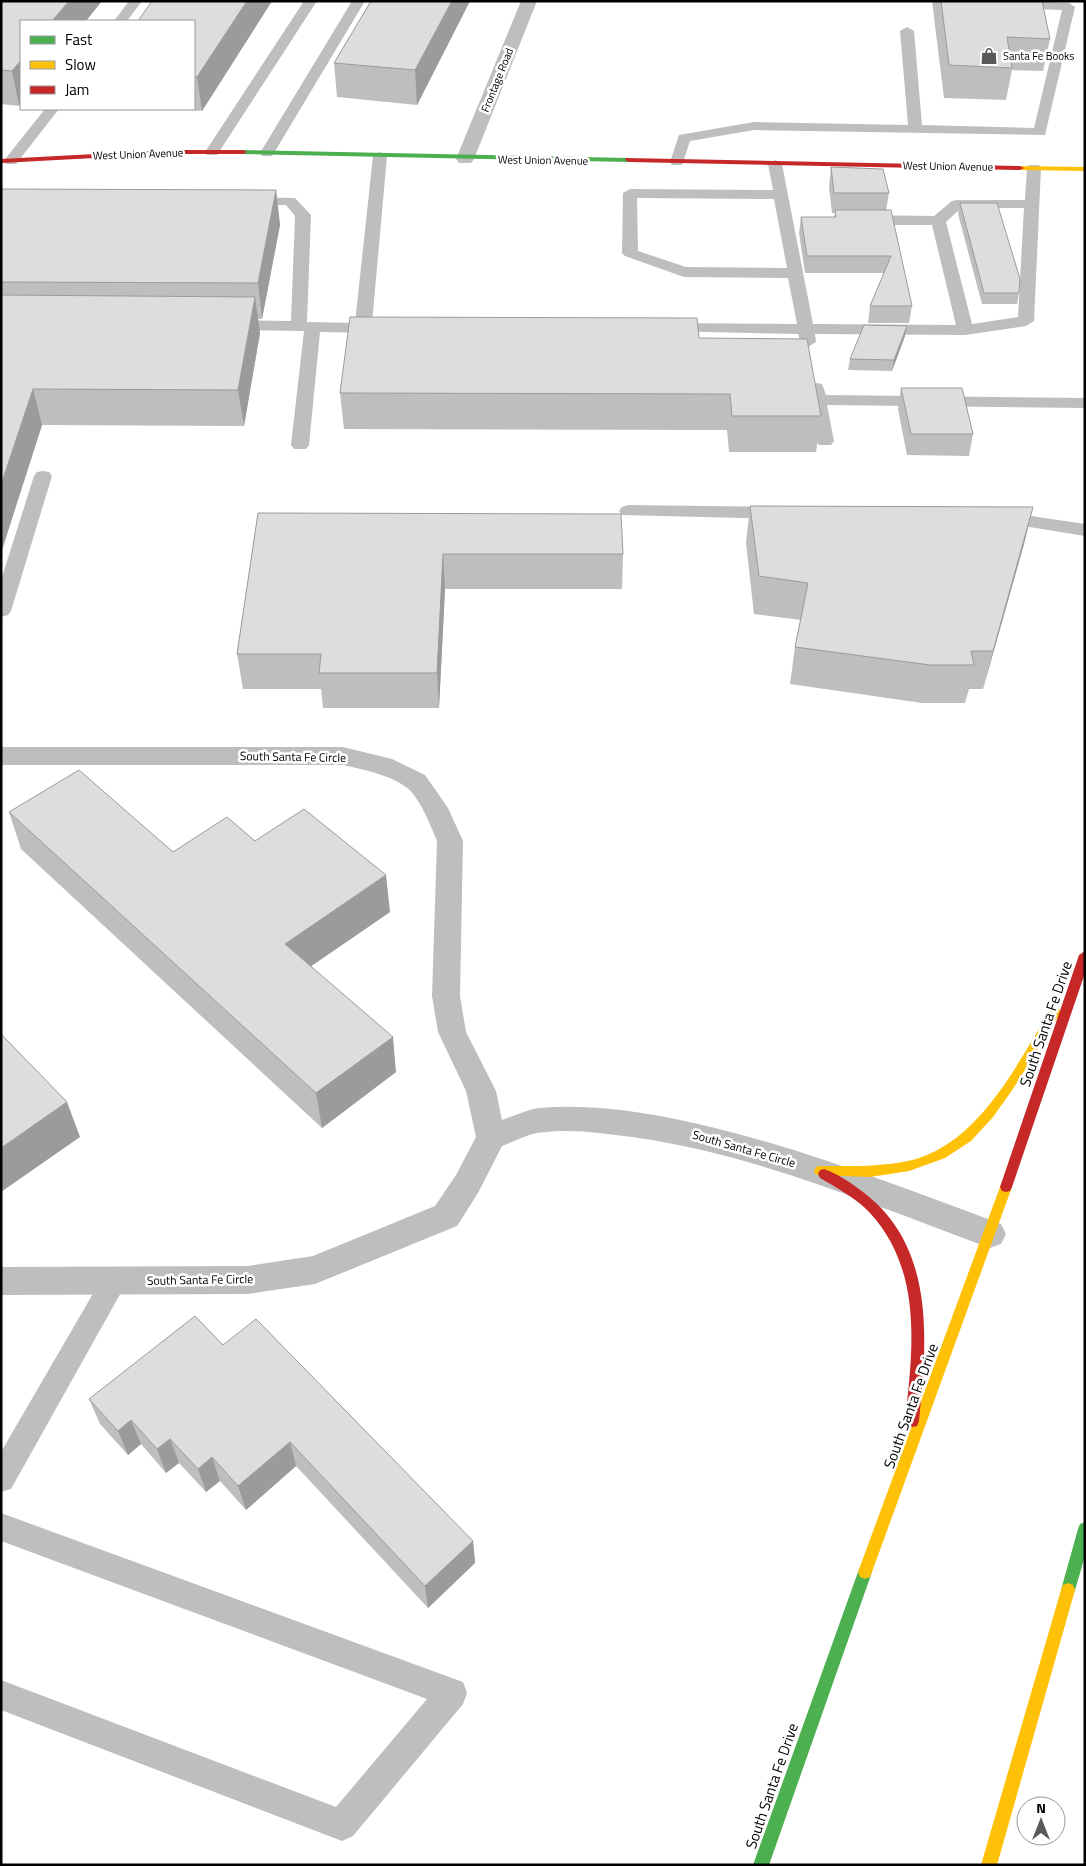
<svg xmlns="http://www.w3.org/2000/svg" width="1086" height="1866" font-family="'Titillium Web',sans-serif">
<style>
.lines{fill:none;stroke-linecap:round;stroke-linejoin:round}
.lane{fill:#bebebe;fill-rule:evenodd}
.street{fill:#bebebe;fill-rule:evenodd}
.fast{fill:#4caf50;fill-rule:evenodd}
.slow{fill:#ffc107;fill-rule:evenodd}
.jam{fill:#c62828;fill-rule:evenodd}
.wall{fill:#bebebe}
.shaded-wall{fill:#9b9b9b}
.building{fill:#ddd;stroke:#9b9b9b}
.labels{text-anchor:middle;stroke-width:5;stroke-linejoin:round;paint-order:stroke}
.far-poi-label{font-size:11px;fill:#000;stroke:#fff;text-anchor:start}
.far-street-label{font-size:11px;fill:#000;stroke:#fff}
.street-label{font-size:12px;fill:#000;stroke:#fff}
.near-street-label{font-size:15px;fill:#000;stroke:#fff}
</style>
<rect width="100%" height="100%" fill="#fff"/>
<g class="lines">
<path class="lane" d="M 129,1 L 142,1 L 127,21 L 114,21 Z
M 304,1 L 317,1 L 217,155 L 207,155 L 205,152 Z
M 352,1 L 365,1 L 274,153 L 272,156 L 262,156 L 260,153 Z
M 1010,1 L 1069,3 L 1075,7 L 1045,135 L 754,130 L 690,141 L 682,165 L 672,165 L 670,162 L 679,135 L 754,122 L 908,125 L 900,31 L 907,27 L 914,31 L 922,125 L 1034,128 L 1062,10 L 1014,8 L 1008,4 Z
M 45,109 L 59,109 L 16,164 L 6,164 L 4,161 L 6,158 Z
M 380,152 L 387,156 L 372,323 L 385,325 L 387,328 L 379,333 L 320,332 L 309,445 L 306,449 L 294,449 L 291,445 L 304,331 L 228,330 L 220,325 L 228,320 L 291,321 L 295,216 L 286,205 L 248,205 L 241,201 L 248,197 L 295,198 L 311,215 L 307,322 L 355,323 L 373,156 Z
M 775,160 L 782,164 L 813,324 L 956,325 L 932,225 L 862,225 L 854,220 L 862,215 L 934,216 L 952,201 L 957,200 L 1025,200 L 1027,168 L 1029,165 L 1039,165 L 1041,168 L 1034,321 L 1026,326 L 965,335 L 815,334 L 816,342 L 808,347 L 802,345 L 798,334 L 662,331 L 660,328 L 668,323 L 797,324 L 788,278 L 684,277 L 625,256 L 622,253 L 623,193 L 630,189 L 773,190 L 768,164 ZM 637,198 L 774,199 L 787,268 L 686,267 L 638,251 ZM 961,208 L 1024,208 L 1018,317 L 972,324 L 946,222 Z
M 816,383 L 822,384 L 826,395 L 1085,398 L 1085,408 L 827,405 L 834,441 L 831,445 L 819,445 L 816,441 L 808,388 L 810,384 Z
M 43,471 L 49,472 L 52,476 L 11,611 L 8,615 L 1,617 L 1,580 L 34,476 L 37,472 Z
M 628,505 L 779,507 L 785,509 L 788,513 L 785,517 L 779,519 L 622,515 L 619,511 L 622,507 Z
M 998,511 L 1085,524 L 1085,536 L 992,521 L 989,517 L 992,513 Z
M 114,1269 L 123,1273 L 127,1281 L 123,1289 L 11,1489 L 1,1492 L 1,1452 L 105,1273 Z
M 1,1513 L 452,1678 L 463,1682 L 467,1693 L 463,1704 L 353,1836 L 342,1841 L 1,1710 L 1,1680 L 336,1807 L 427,1699 L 1,1541 Z"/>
<path class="street" d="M 521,1 L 537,1 L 474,159 L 471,163 L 459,163 L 456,159 Z
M 1,747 L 343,747 L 392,759 L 425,775 L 448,808 L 463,841 L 460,996 L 466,1032 L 496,1091 L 502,1120 C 514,1116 526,1110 538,1108 C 595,1103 652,1113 707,1126 C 807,1150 904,1188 1001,1224 L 1006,1234 L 1001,1244 L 990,1248 C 873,1205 756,1154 632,1137 C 601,1133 568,1128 537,1133 C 526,1135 513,1142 502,1146 L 478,1193 L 457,1226 L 315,1284 L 247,1294 L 1,1295 L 1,1267 L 247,1266 L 313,1256 L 435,1206 L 456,1175 L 476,1137 L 466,1091 L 438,1032 L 432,996 L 437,841 C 431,826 419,796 406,787 C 388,774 364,770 343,765 L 1,765 Z"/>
<path class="fast" d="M 240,150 L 629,158 L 633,160 L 629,162 L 243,154 L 240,154 Z
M 1085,1522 L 1085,1556 L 1075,1590 L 1073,1595 L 1068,1597 L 1063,1595 L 1061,1590 L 1078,1529 L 1080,1524 Z
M 865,1565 L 870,1567 L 872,1572 L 769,1865 L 753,1865 L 858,1572 L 860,1567 Z"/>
<path class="slow" d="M 1017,166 L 1085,167 L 1085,171 L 1020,170 L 1017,170 Z
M 1055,1007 L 1059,1009 L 1061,1012 L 1013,1089 L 993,1117 L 971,1141 L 945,1158 L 909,1171 L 870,1177 L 816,1175 L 814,1171 L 816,1167 L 820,1166 C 849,1166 879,1167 908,1161 C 979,1145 1016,1065 1051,1009 Z
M 1006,1182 L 1010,1183 L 1012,1187 L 872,1572 L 870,1577 L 865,1579 L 860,1577 L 858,1572 L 1000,1187 L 1002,1183 Z
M 1068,1583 L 1073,1585 L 1075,1590 L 997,1865 L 981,1865 L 1061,1590 L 1063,1585 Z"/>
<path class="jam" d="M 170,150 L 243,150 L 247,152 L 243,154 L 170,154 L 1,163 L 1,159 Z
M 626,158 L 1020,166 L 1024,168 L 1020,170 L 629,162 L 625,160 Z
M 1085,951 L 1085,973 L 1012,1187 L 1010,1191 L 1006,1192 L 1002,1191 L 1000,1187 L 1079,955 Z
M 824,1169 C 838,1174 851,1183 863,1192 C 936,1247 927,1341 919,1421 L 917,1426 L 912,1427 L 907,1426 L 905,1421 C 913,1349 923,1271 870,1213 C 856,1198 837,1188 820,1178 L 818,1174 L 820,1170 Z"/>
</g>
<path class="wall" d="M 1,1 L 19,106 L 1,104 Z
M 272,1 L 202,111 L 174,109 L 194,109 L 194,21 Z
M 371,1 L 470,1 L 417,105 L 337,97 L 334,63 Z
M 932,1 L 1042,1 L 1050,39 L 1043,71 L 1012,70 L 1006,100 L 944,98 Z
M 831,167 L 889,193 L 886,210 L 912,306 L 909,323 L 868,323 L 870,306 L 884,273 L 805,273 L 799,233 L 801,217 L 834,217 L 835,213 L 832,213 L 829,187 Z
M 1,189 L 276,190 L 280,225 L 262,319 L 258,319 L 260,333 L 244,426 L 42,425 L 1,553 Z
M 960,203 L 1019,293 L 1017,304 L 982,304 L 958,214 Z
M 907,326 L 905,336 L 892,371 L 848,370 L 850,359 Z
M 699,338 L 821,416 L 816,452 L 729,452 L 727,430 L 344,429 L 340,393 Z
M 901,388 L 973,434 L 969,456 L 907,455 L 898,409 Z
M 750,506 L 1033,507 L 1024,544 L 983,689 L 969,689 L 965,703 L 922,703 L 790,684 L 795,647 L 801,620 L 754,614 L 746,543 Z
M 258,513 L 623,554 L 622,589 L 445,589 L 439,708 L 323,708 L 321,689 L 243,689 L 237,654 Z
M 9,812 L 173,852 L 255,841 L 390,912 L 311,966 L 396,1072 L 322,1128 L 21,849 Z
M 223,1345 L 473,1541 L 475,1563 L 428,1608 L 296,1466 L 246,1510 L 220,1481 L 206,1492 L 179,1463 L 166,1473 L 141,1444 L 128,1455 L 100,1424 L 89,1399 Z"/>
<path class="shaded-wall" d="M 69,1 L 102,1 L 86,21 L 52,21 Z
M 247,1 L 272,1 L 202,111 L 197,77 Z
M 452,1 L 470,1 L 417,105 L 415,70 Z
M 21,60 L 21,103 L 19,106 L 12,71 Z
M 276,190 L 280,225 L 262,319 L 258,283 Z
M 255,297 L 260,333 L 244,426 L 238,390 Z
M 907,326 L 905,336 L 892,371 L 894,360 Z
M 33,389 L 42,425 L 1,553 L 1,485 Z
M 1033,507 L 1024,544 L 983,689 L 993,651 Z
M 443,554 L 445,589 L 439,708 L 437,673 Z
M 386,875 L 390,912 L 291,980 L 285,944 Z
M 393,1037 L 396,1072 L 322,1128 L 316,1093 Z
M 67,1102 L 80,1137 L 1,1192 L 1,1148 Z
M 131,1420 L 141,1444 L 128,1455 L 118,1431 Z
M 170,1439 L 179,1463 L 166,1473 L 157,1449 Z
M 290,1442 L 296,1466 L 246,1510 L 238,1486 Z
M 212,1457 L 220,1481 L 206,1492 L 198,1469 Z
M 473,1541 L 475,1563 L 428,1608 L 425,1586 Z"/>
<path class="building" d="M 1,1 L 69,1 L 52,21 L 21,21 L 21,60 L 12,71 L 1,70 Z
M 152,1 L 247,1 L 197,77 L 194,76 L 194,21 L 138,21 Z
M 371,1 L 452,1 L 415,70 L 334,63 Z
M 941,1 L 1042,1 L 1050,39 L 1007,37 L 1012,68 L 949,65 Z
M 831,167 L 883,169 L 889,193 L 834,193 Z
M 1,189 L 276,190 L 258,283 L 1,282 Z
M 960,203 L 997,203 L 1020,279 L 1019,293 L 984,293 Z
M 835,210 L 891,210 L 912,306 L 870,306 L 891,256 L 807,256 L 801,217 L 836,217 Z
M 1,295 L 255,297 L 238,390 L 33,389 L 1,485 Z
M 350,317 L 697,318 L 699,338 L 807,339 L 821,416 L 732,416 L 730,394 L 340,393 Z
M 864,325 L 907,326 L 894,360 L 850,359 Z
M 901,388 L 962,388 L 973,434 L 911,434 Z
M 750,506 L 1033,507 L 993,651 L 971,651 L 974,665 L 930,665 L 795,647 L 808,583 L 759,576 Z
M 258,513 L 621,514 L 623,554 L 443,554 L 437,673 L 319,673 L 321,654 L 237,654 Z
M 79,770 L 173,852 L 227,817 L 255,841 L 304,809 L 386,875 L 285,944 L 393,1037 L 316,1093 L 9,812 Z
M 1,1034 L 67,1102 L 1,1148 Z
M 195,1316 L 223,1345 L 256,1319 L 473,1541 L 425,1586 L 290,1442 L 238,1486 L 212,1457 L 198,1469 L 170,1439 L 157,1449 L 131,1420 L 118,1431 L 89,1399 Z"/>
<defs>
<g id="shop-bare" transform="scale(1.35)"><path d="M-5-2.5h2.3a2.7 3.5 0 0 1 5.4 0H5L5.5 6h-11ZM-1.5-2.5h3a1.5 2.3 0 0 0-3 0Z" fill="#595959" stroke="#fff" stroke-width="2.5" paint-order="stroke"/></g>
</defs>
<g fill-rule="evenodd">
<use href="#shop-bare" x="989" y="56"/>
</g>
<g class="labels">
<g class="far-poi-label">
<text x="1003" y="60">Santa Fe Books</text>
</g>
<g class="far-street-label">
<text transform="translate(497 80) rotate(-68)" y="4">Frontage Road</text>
<text transform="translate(138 154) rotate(-2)" y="4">West Union Avenue</text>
<text transform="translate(543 160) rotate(1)" y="4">West Union Avenue</text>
<text transform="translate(948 166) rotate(1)" y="4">West Union Avenue</text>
</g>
<g class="street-label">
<text transform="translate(293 757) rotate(1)" y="4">South Santa Fe Circle</text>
<text transform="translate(744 1149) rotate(16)" y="4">South Santa Fe Circle</text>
<text transform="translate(200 1280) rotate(-1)" y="4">South Santa Fe Circle</text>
</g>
<g class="near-street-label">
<text transform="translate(1046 1024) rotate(-71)" y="5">South Santa Fe Drive</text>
<text transform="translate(911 1406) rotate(-70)" y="5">South Santa Fe Drive</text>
<text transform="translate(772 1786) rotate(-71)" y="5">South Santa Fe Drive</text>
</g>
</g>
<rect width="1086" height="1866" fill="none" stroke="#000000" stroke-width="5"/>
<rect x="20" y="20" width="175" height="90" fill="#ffffff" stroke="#999999"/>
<rect x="30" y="36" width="25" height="8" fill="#4caf50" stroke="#999999"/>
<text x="65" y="45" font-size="15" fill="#000000">Fast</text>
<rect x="30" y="61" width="25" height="8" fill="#ffc107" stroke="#999999"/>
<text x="65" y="70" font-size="15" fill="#000000">Slow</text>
<rect x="30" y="86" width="25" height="8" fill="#c62828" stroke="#999999"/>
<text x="65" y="95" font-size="15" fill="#000000">Jam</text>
<g transform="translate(1041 1821)"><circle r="24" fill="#ffffff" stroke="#999999"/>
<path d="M0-4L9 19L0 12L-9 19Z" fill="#595959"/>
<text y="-8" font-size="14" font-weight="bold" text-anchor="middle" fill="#000000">N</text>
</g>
</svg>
